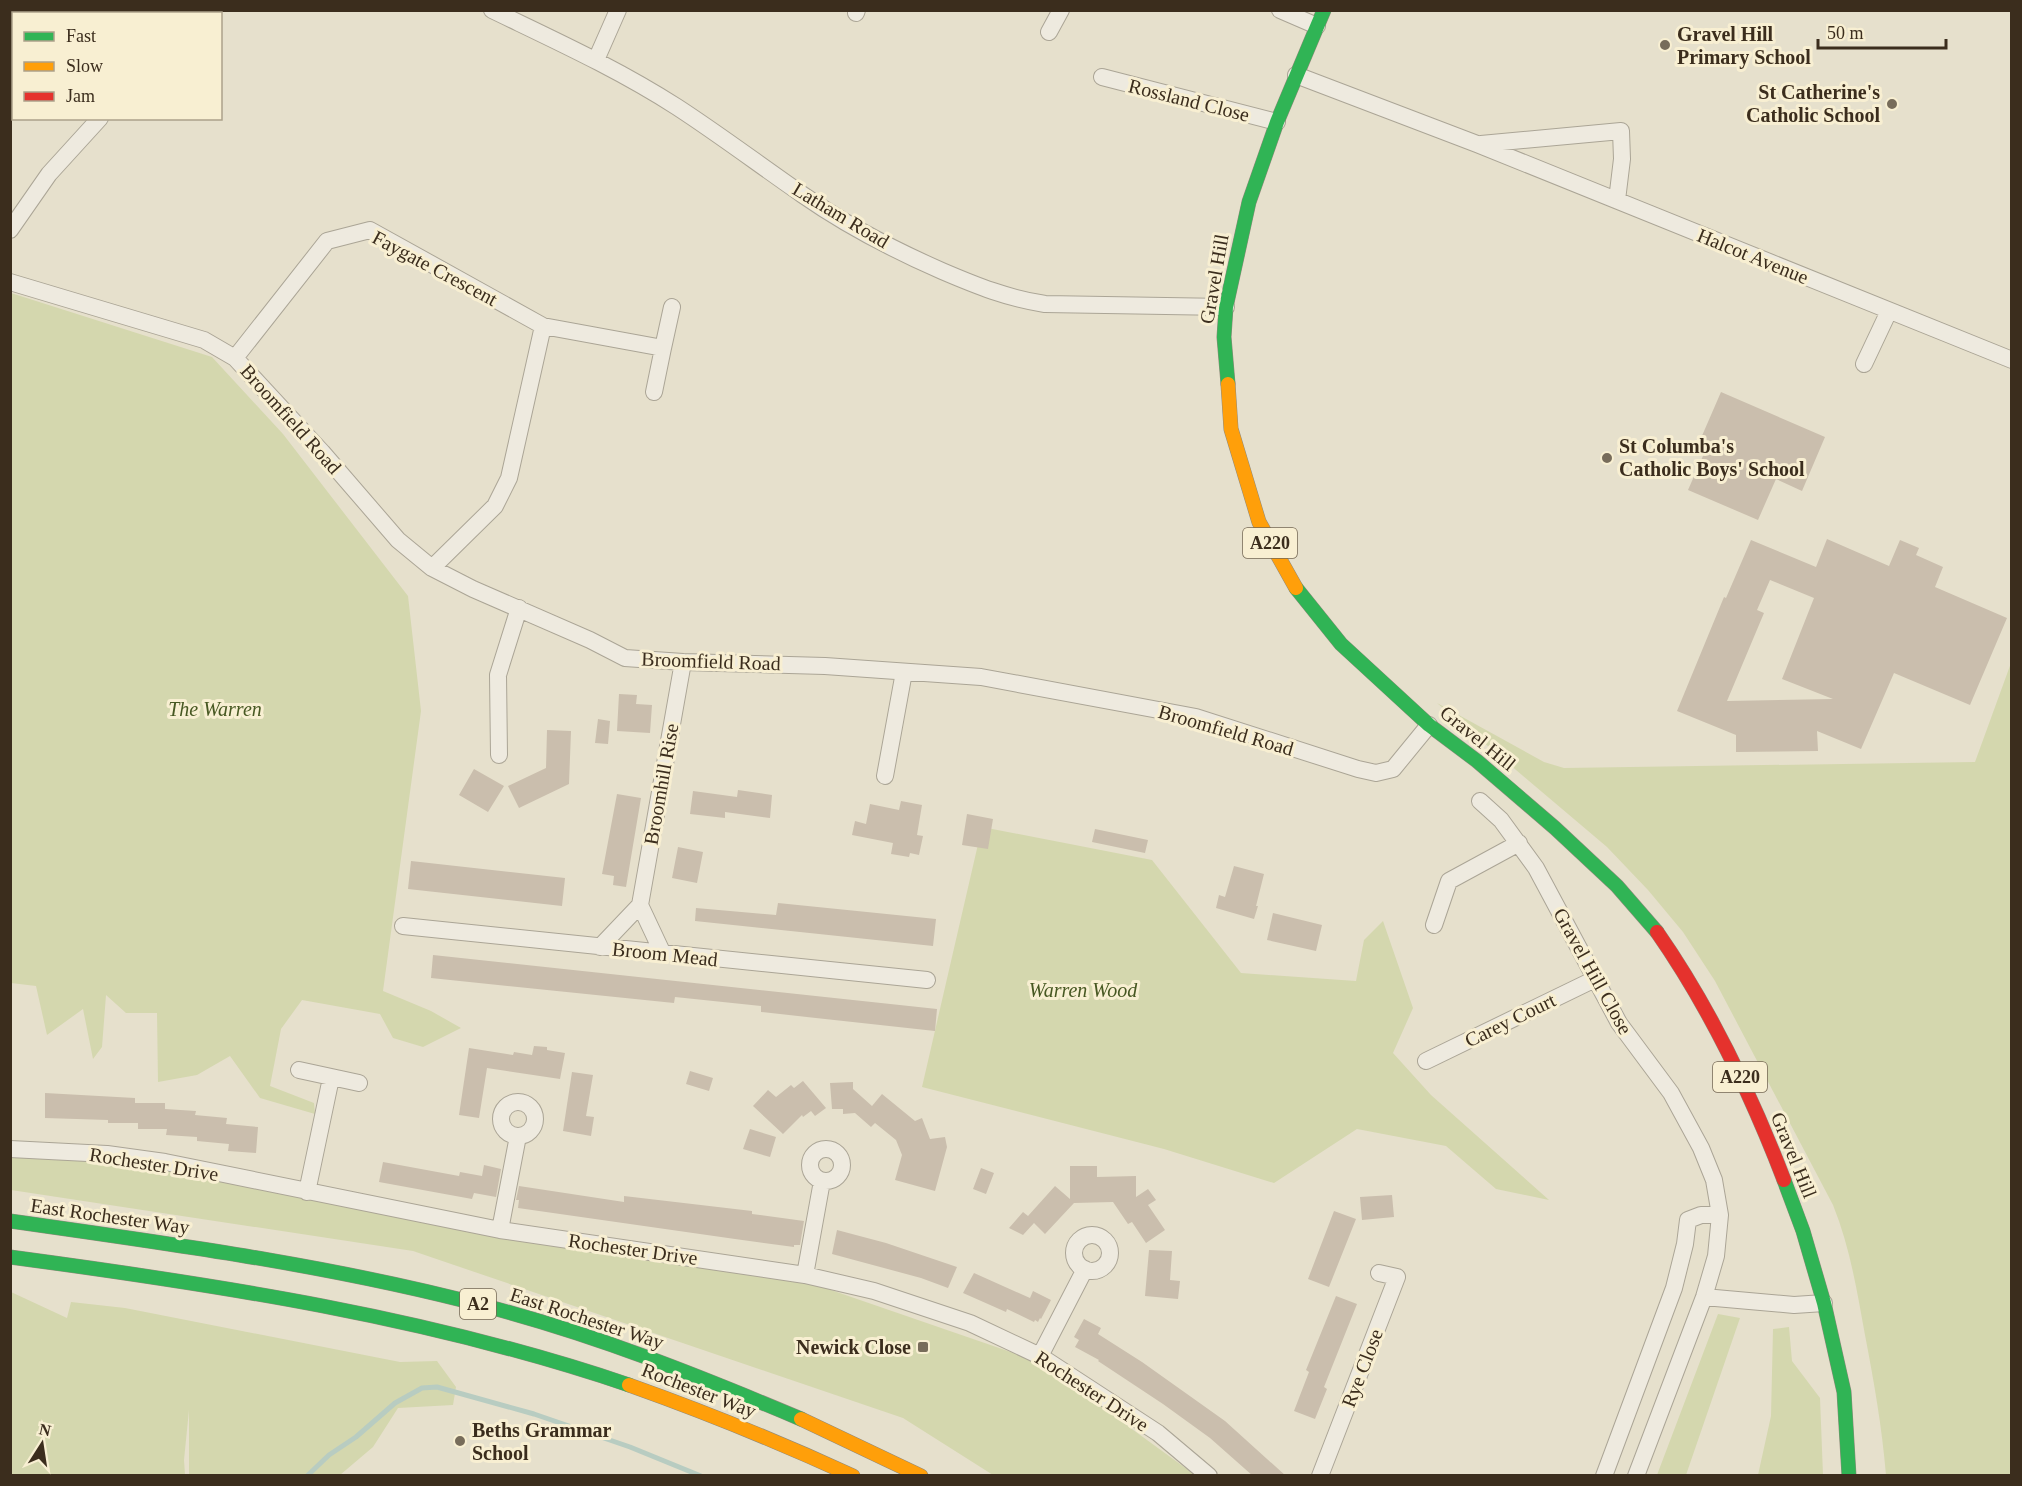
<svg xmlns="http://www.w3.org/2000/svg" width="2022" height="1486" font-family="'Times New Roman',serif">
<style>
.green{fill:#d4d7ae}
.lines{fill:none;stroke-linecap:round;stroke-linejoin:round}
.stream{stroke:#b8ccc1;stroke-width:5}
.building{fill:#cabead;fill-rule:evenodd}
.street-casing{stroke:#aba596;stroke-width:18}
.fast-casing{stroke:#908a7c;stroke-width:15}
.slow-casing{stroke:#908a7c;stroke-width:15}
.jam-casing{stroke:#908a7c;stroke-width:15}
.street{stroke:#eeeadf;stroke-width:16}
.fast{stroke:#30b455;stroke-width:14}
.slow{stroke:#ff9f0a;stroke-width:14}
.jam{stroke:#e5322d;stroke-width:14}
.poi-dot{fill:#776c5a;stroke:#f8efd2;stroke-width:2}
.labels{text-anchor:middle;stroke-width:6;stroke-linejoin:round;paint-order:stroke}
.shield{fill:#f8efd2;stroke:#746753;stroke-width:1.5}
.shield-label{font-size:18px;font-weight:bold;fill:#3b2d1d}
.poi-label{font-size:20px;font-weight:bold;fill:#3b2d1d;stroke:#f8efd2;text-anchor:start}
.street-label{font-size:20px;fill:#3b2d1d;stroke:#f8efd2}
.park-label{font-size:20px;font-style:italic;fill:#475822;stroke:#f8efd2}
</style>
<rect width="100%" height="100%" fill="#e6e0cc"/>
<path class="green" d="M 11,293 L 212,357 L 283,434 L 408,596 L 421,711 L 383,991 L 431,1011 L 461,1028 L 423,1047 L 393,1038 L 380,1014 L 302,1000 L 281,1029 L 270,1086 L 314,1103 L 315,1114 L 260,1098 L 230,1056 L 197,1075 L 158,1082 L 157,1013 L 126,1013 L 106,995 L 102,1047 L 93,1059 L 83,1009 L 47,1035 L 36,986 L 11,983 Z
M 2011,663 L 2011,1475 L 1886,1475 C 1882,1427 1874,1382 1865,1335 C 1857,1291 1850,1247 1833,1205 L 1715,981 L 1683,932 L 1648,890 L 1607,847 L 1437,703 L 1544,762 L 1564,768 L 1975,762 Z
M 982,827 L 1152,860 L 1241,973 L 1356,981 L 1364,940 L 1383,921 L 1413,1008 L 1393,1053 L 1431,1095 L 1549,1200 L 1496,1189 L 1446,1146 L 1357,1129 L 1274,1183 L 1164,1149 L 922,1087 Z
M 10,1153 L 137,1165 L 802,1280 L 1040,1362 L 1195,1475 L 993,1475 L 903,1418 L 413,1251 L 11,1190 Z
M 11,1292 L 67,1318 L 71,1302 L 125,1308 L 400,1362 L 437,1361 L 456,1387 L 453,1405 L 398,1408 L 373,1447 L 340,1475 L 189,1475 L 189,1410 L 184,1460 L 185,1475 L 11,1475 Z
M 1718,1314 L 1740,1318 L 1686,1475 L 1657,1475 Z
M 1789,1327 L 1792,1361 L 1820,1398 L 1823,1475 L 1758,1475 L 1771,1416 L 1773,1329 Z"/>
<g class="lines">
<path class="stream" d="M 307,1476 L 329,1455 L 356,1437 L 395,1403 L 422,1388 L 437,1387 L 534,1414 L 630,1447 L 701,1476"/>
</g>
<path class="building" d="M 1721,392 L 1825,437 L 1802,491 L 1776,479 L 1758,520 L 1688,490 L 1706,449 L 1698,445 Z
M 1827,539 L 1889,566 L 1900,540 L 1919,548 L 1916,555 L 1943,567 L 1935,587 L 2007,618 L 1970,705 L 1894,673 L 1861,749 L 1817,731 L 1818,751 L 1736,752 L 1736,735 L 1677,711 L 1724,597 L 1726,598 L 1751,540 L 1816,567 ZM 1770,580 L 1814,598 L 1782,679 L 1833,699 L 1727,701 L 1764,613 L 1757,610 Z
M 619,694 L 637,695 L 636,704 L 652,705 L 650,733 L 617,731 Z
M 598,719 L 610,721 L 608,744 L 595,743 Z
M 547,730 L 571,731 L 569,784 L 519,808 L 508,786 L 546,768 Z
M 474,769 L 504,786 L 488,812 L 459,795 Z
M 738,790 L 772,795 L 770,818 L 725,812 L 725,818 L 690,814 L 693,791 L 737,797 Z
M 617,794 L 641,798 L 626,887 L 613,885 L 614,876 L 602,874 Z
M 901,801 L 922,805 L 917,835 L 923,836 L 919,855 L 910,853 L 909,857 L 891,854 L 893,843 L 852,835 L 855,821 L 866,824 L 870,804 L 899,810 Z
M 967,814 L 993,819 L 988,849 L 962,845 Z
M 1095,829 L 1148,840 L 1145,853 L 1092,842 Z
M 678,847 L 703,852 L 697,883 L 672,878 Z
M 411,861 L 565,878 L 562,906 L 408,889 Z
M 1234,866 L 1264,874 L 1256,906 L 1258,906 L 1254,919 L 1216,908 L 1219,895 L 1225,897 Z
M 778,903 L 936,919 L 933,946 L 695,921 L 696,908 L 776,915 Z
M 1273,913 L 1322,925 L 1316,951 L 1267,940 Z
M 433,955 L 937,1009 L 935,1031 L 761,1012 L 761,1006 L 675,997 L 674,1003 L 431,978 Z
M 534,1046 L 547,1047 L 547,1050 L 565,1053 L 560,1079 L 487,1068 L 479,1118 L 459,1115 L 469,1048 L 513,1055 L 514,1052 L 532,1055 Z
M 690,1071 L 713,1078 L 709,1091 L 686,1084 Z
M 572,1072 L 593,1075 L 586,1116 L 594,1117 L 591,1136 L 563,1131 Z
M 803,1081 L 826,1108 L 815,1116 L 811,1111 L 803,1117 L 802,1115 L 783,1134 L 753,1106 L 768,1090 L 776,1097 L 791,1085 L 794,1088 Z
M 853,1082 L 853,1089 L 872,1106 L 882,1094 L 915,1121 L 922,1118 L 930,1139 L 945,1137 L 947,1147 L 935,1191 L 895,1180 L 902,1155 L 896,1140 L 875,1123 L 871,1127 L 855,1113 L 843,1114 L 843,1109 L 832,1109 L 830,1083 Z
M 45,1093 L 135,1098 L 135,1103 L 165,1103 L 165,1109 L 196,1111 L 195,1115 L 227,1118 L 226,1124 L 258,1127 L 256,1153 L 228,1151 L 229,1144 L 197,1141 L 197,1137 L 166,1135 L 167,1129 L 138,1129 L 138,1123 L 108,1123 L 108,1120 L 45,1118 Z
M 750,1129 L 776,1137 L 770,1157 L 743,1149 Z
M 383,1162 L 459,1176 L 460,1172 L 482,1176 L 484,1165 L 501,1169 L 496,1197 L 474,1193 L 472,1199 L 379,1182 Z
M 1070,1166 L 1097,1166 L 1097,1177 L 1136,1176 L 1136,1197 L 1148,1189 L 1156,1200 L 1148,1205 L 1165,1230 L 1146,1243 L 1132,1222 L 1128,1224 L 1113,1202 L 1074,1203 L 1045,1234 L 1034,1223 L 1023,1235 L 1009,1228 L 1023,1212 L 1028,1216 L 1055,1186 L 1070,1199 Z
M 981,1168 L 994,1173 L 986,1194 L 973,1189 Z
M 519,1186 L 624,1202 L 624,1196 L 752,1211 L 752,1214 L 804,1221 L 800,1245 L 794,1245 L 794,1247 L 735,1239 L 518,1208 L 519,1200 L 516,1200 Z
M 1392,1195 L 1394,1217 L 1362,1220 L 1360,1197 Z
M 1334,1211 L 1356,1219 L 1329,1287 L 1308,1279 Z
M 837,1230 L 886,1243 L 957,1267 L 948,1288 L 921,1278 L 832,1254 Z
M 1149,1250 L 1172,1251 L 1170,1280 L 1180,1281 L 1178,1299 L 1145,1296 Z
M 974,1273 L 1030,1298 L 1033,1291 L 1051,1300 L 1041,1319 L 1040,1318 L 1038,1322 L 1035,1320 L 1034,1322 L 1007,1309 L 1006,1312 L 963,1293 Z
M 1336,1296 L 1357,1304 L 1324,1387 L 1327,1389 L 1315,1419 L 1294,1411 L 1309,1372 L 1306,1370 Z
M 1084,1319 L 1101,1328 L 1098,1334 L 1142,1362 L 1225,1421 L 1286,1476 L 1253,1476 L 1210,1438 L 1163,1404 L 1098,1361 L 1099,1360 L 1075,1347 L 1079,1340 L 1074,1337 Z"/>
<g class="lines">
<g class="street-casing">
<path id="street" d="M 492,10 C 554,40 618,69 677,107 C 720,135 761,166 803,195 C 846,225 894,250 942,271 C 977,286 1007,298 1045,304 L 1226,307
M 1280,10 L 1317,26
M 856,13 L 857,10
M 187,14 L 190,10
M 1049,32 L 1061,10
M 596,60 L 618,10
M 1296,75 L 1477,144 L 2012,360
M 1102,77 L 1277,122
M 1481,144 L 1621,131 L 1622,159 L 1617,200
M 10,230 L 49,174 L 100,118
M 10,282 L 204,340 L 235,358 L 322,452 L 398,540 L 432,568 L 473,589 L 590,640 L 625,658 L 683,662 L 825,666 L 981,677 L 1196,717 L 1358,769 L 1376,773 L 1393,769 L 1429,725
M 543,326 L 663,348 L 654,392
M 663,348 L 672,307
M 235,358 L 327,241 L 370,230 L 543,326 L 509,478 L 495,506 L 432,568
M 1864,364 L 1889,311
M 499,755 L 498,675 L 519,608
M 885,776 L 904,672
M 1480,801 L 1501,820 L 1536,868 L 1619,1023 L 1671,1093 L 1701,1148 L 1714,1180 L 1720,1215 L 1716,1256 L 1704,1297 L 1636,1476
M 640,905 L 663,954
M 1434,925 L 1449,881 L 1519,843
M 403,926 L 927,980
M 600,947 L 640,905 L 683,662
M 1426,1061 L 1595,979
M 299,1070 L 359,1083
M501 1119a17 17 0 1 1 34 0a17 17 0 1 1-34 0Z
M810 1165a16 16 0 1 1 32 0a16 16 0 1 1-32 0Z
M 10,1149 L 107,1154 L 165,1162 L 500,1230 L 805,1275 L 874,1291 L 970,1323 L 1040,1356 L 1158,1433 L 1209,1476
M 307,1192 L 331,1078
M 500,1230 L 518,1136
M1074 1253a18 18 0 1 1 36 0a18 18 0 1 1-36 0Z
M 805,1275 L 822,1181
M 1704,1297 L 1794,1305 L 1824,1303
M 1040,1356 L 1085,1269
M 1320,1476 L 1397,1277 L 1379,1273
M 1604,1476 L 1674,1288 L 1685,1244 L 1688,1220 L 1701,1215 L 1720,1215"/>
</g>
<g class="fast-casing">
<path id="fast" d="M 1228,384 L 1224,337 L 1226,307 L 1249,202 L 1277,122 L 1324,10
M 1296,588 L 1341,644 L 1429,725 L 1477,761 L 1555,828 L 1617,886 L 1657,932
M 1784,1180 L 1803,1231 L 1824,1303 L 1844,1392 L 1849,1476
M 10,1221 C 171,1244 331,1265 489,1307 C 596,1335 699,1376 801,1419
M 10,1257 C 219,1285 429,1317 629,1385"/>
</g>
<g class="slow-casing">
<path id="slow" d="M 1228,384 L 1231,429 L 1259,522 L 1296,588
M 629,1385 C 705,1412 779,1442 853,1476
M 801,1419 L 921,1476"/>
</g>
<g class="jam-casing">
<path id="jam" d="M 1657,932 C 1710,1008 1751,1094 1784,1180"/>
</g>
<use href="#street" class="street"/>
<use href="#fast" class="fast"/>
<use href="#slow" class="slow"/>
<use href="#jam" class="jam"/>
</g>
<g class="poi-dot">
<circle cx="1665" cy="45" r="6"/>
<circle cx="1892" cy="104" r="6"/>
<circle cx="1607" cy="458" r="6"/>
<rect x="917" y="1341" width="12" height="12" rx="3"/>
<circle cx="460" cy="1441" r="6"/>
</g>
<g class="labels">
<g class="shield">
<rect x="1243" y="528" width="54" height="30" rx="4.5"/>
<rect x="1713" y="1062" width="54" height="30" rx="4.5"/>
<rect x="460" y="1289" width="36" height="30" rx="4.5"/>
</g>
<g class="shield-label">
<text x="1270" y="549">A220</text>
<text x="1740" y="1083">A220</text>
<text x="478" y="1310">A2</text>
</g>
<g class="poi-label">
<text x="1677" y="41">Gravel Hill<tspan x="1677" dy="23">Primary School</tspan></text>
<text x="1880" y="99" text-anchor="end">St Catherine's<tspan x="1880" dy="23">Catholic School</tspan></text>
<text x="1619" y="453">St Columba's<tspan x="1619" dy="23">Catholic Boys' School</tspan></text>
<text x="911" y="1354" text-anchor="end">Newick Close</text>
<text x="472" y="1437">Beths Grammar<tspan x="472" dy="23">School</tspan></text>
</g>
<g class="street-label">
<text transform="translate(1189 100) rotate(14)" y="7">Rossland Close</text>
<text transform="translate(841 215) rotate(31)" y="7">Latham Road</text>
<text transform="translate(1753 256) rotate(22)" y="7">Halcot Avenue</text>
<text transform="translate(435 268) rotate(28)" y="7">Faygate Crescent</text>
<text transform="translate(1214 279) rotate(-80)" y="7">Gravel Hill</text>
<text transform="translate(291 419) rotate(48)" y="7">Broomfield Road</text>
<text transform="translate(711 661) rotate(2)" y="7">Broomfield Road</text>
<text transform="translate(1226 730) rotate(16)" y="7">Broomfield Road</text>
<text transform="translate(1478 738) rotate(39)" y="7">Gravel Hill</text>
<text transform="translate(661 784) rotate(-80)" y="7">Broomhill Rise</text>
<text transform="translate(665 954) rotate(6)" y="7">Broom Mead</text>
<text transform="translate(1593 971) rotate(61)" y="7">Gravel Hill Close</text>
<text transform="translate(1510 1020) rotate(-26)" y="7">Carey Court</text>
<text transform="translate(1794 1155) rotate(68)" y="7">Gravel Hill</text>
<text transform="translate(154 1164) rotate(9)" y="7">Rochester Drive</text>
<text transform="translate(110 1216) rotate(8)" y="7">East Rochester Way</text>
<text transform="translate(633 1249) rotate(8)" y="7">Rochester Drive</text>
<text transform="translate(587 1318) rotate(18)" y="7">East Rochester Way</text>
<text transform="translate(1362 1368) rotate(-69)" y="7">Rye Close</text>
<text transform="translate(699 1390) rotate(21)" y="7">Rochester Way</text>
<text transform="translate(1092 1391) rotate(33)" y="7">Rochester Drive</text>
</g>
<g class="park-label">
<text x="215" y="716">The Warren</text>
<text x="1083" y="997">Warren Wood</text>
</g>
</g>
<rect width="2022" height="1486" fill="none" stroke="#3b2d1d" stroke-width="24"/>
<rect x="12" y="12" width="210" height="108" fill="#f8efd2" stroke="#aca18a" stroke-width="1.5"/>
<rect x="24" y="32" width="30" height="9" fill="#30b455" stroke="#aca18a" stroke-width="1.5"/>
<text x="66" y="42" font-size="18" fill="#3b2d1d">Fast</text>
<rect x="24" y="62" width="30" height="9" fill="#ff9f0a" stroke="#aca18a" stroke-width="1.5"/>
<text x="66" y="72" font-size="18" fill="#3b2d1d">Slow</text>
<rect x="24" y="92" width="30" height="9" fill="#e5322d" stroke="#aca18a" stroke-width="1.5"/>
<text x="66" y="102" font-size="18" fill="#3b2d1d">Jam</text>
<g transform="translate(42 1444) rotate(12)" stroke="#f8efd2" stroke-width="4.5" paint-order="stroke">
<path d="M0-4.5L10 22L0 15L-10 22Z" fill="#3b2d1d"/>
<text y="-9" font-size="16" font-weight="bold" text-anchor="middle" fill="#3b2d1d">N</text>
</g>
<path d="M1818 39v9h128v-9" fill="none" stroke="#3b2d1d" stroke-width="3"/>
<text x="1827" y="39" font-size="18" fill="#3b2d1d" stroke="#f8efd2" stroke-width="4.5" paint-order="stroke">50 m</text>
</svg>
